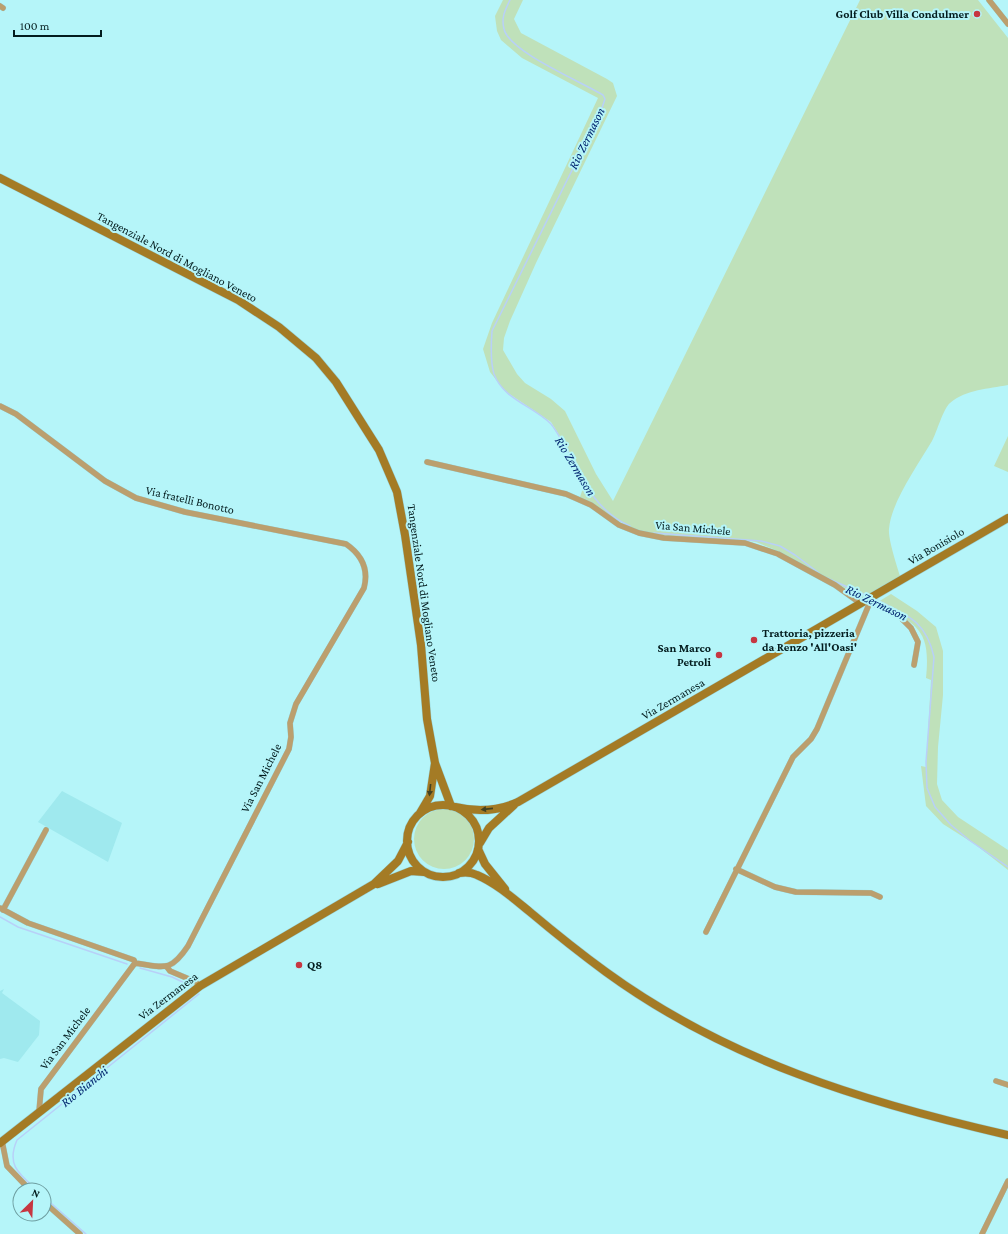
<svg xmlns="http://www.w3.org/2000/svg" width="1008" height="1234" font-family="'Crimson Pro',serif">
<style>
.built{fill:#9fe9ee}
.green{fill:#bfe1ba}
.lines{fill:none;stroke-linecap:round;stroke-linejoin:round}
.stream{stroke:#b8d0f8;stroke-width:1.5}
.street-casing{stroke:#99d2d6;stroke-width:6}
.secondary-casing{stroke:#99d2d6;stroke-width:9}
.street{stroke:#bb9f6e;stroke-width:5.5}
.secondary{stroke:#a47b25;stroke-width:8}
.oneway{fill:#434221}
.poi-dot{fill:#c63641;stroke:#b5f5f9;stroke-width:1.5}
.labels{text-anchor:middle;stroke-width:4;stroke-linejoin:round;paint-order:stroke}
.poi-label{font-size:12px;font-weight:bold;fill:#031c1e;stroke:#b5f5f9;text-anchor:end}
.street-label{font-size:12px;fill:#031c1e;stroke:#b5f5f9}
.water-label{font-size:13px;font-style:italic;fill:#00246e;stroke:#b5f5f9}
</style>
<rect width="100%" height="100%" fill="#b5f5f9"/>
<path class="built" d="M 62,791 L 122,823 L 108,862 L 38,822 Z
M 4,989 L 2,993 L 40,1021 L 39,1035 L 18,1062 L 4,1058 L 0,1059 L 0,991 Z"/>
<path class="green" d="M 503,0 L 523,0 L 514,19 L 521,33 L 607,79 L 613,83 L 617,96 L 536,263 L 510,321 L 504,338 L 503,350 L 517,374 L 525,383 L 551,399 L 565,411 L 596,474 L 613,501 L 860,0 L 978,0 L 1008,38 L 1008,385 C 988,389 967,389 950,403 C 943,409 937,432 932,441 C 918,465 891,502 889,529 C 888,539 897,566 900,576 L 862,599 L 845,588 L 773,549 L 756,542 L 738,539 L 660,536 L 639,531 L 606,514 L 580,497 L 586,479 L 551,422 L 505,391 L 490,372 L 483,349 L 492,323 L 598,98 L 522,58 L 501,40 L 497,31 L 495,16 Z
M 1008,436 L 1008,472 L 994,466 Z
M 891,594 L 917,611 L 936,627 L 943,651 L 943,695 L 938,747 L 937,784 L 942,800 L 958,817 L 1008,850 L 1008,870 L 976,845 L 943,824 L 926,806 L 921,766 L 926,767 L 931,680 L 926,678 C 931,628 917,626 878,602 Z
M414 839a30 30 0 1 1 60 0a30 30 0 1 1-60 0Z"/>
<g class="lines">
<path class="stream" d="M 510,0 C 505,10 501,18 504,29 C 509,52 582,82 603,95 L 605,99 L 600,114 L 492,331 C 491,345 490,361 494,374 C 503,399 533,406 551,424 C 557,431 562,442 567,450 C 582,480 597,512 630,526
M 654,533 L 761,541 L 780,546 L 795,555 L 819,573
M 827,578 L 868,596
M 875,599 C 906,615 926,620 934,657 L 926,762 L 927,788 L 935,807 L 951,825 L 969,840 L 1008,867
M 0,917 L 18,927 L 127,964
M 140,968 L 172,977 L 191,986
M 37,1190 C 19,1174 6,1165 17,1140 L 199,994
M 44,1197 L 86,1234"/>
<g class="street-casing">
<path id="street" d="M 989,0 L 1008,24
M 0,6 L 3,8
M 0,406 L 16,414 L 105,481 L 136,498 L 185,512 L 346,544 C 362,555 369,569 364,588 L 296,704 L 290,723 L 291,737 L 289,749 L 188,946 C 170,973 164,967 135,963 L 41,1089 L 39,1112
M 427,462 L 566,494 L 591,505 L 619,525 L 639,533 L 664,538 L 745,543 L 778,554 L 835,585 L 860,603 L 870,602 L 899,616 L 911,628 L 918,642 L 914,665
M 736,869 L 775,887 L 796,892 L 871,893 L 880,897
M 0,908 L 28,923 L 134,960 L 135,963
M 3,910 L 46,830
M 706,932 L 793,757 L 811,739 L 817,729 L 870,602
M 167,967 L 170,971 L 196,982
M 996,1081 L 1008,1085
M 2,1141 L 7,1166 L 30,1190
M 44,1202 L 80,1234
M 982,1234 L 1008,1181"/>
</g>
<g class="secondary-casing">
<path id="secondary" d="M 0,178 L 238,300 L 279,327 L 316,358 L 336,382 L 379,450 L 397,492 L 405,535 L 421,645 L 427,719 L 435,763 L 451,806
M407 841a36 36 0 1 1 72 0a36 36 0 1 1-72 0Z
M 455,807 C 476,812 498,811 518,802 L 1008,518
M 420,813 L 430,796 L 435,763
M 480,843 L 489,828 L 514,805
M 478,849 L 485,864 L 505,889
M 459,873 C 465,872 471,872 477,875 C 496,883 514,899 530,912 C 555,933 580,953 606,972 C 727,1060 863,1102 1008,1135
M 378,884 L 411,871 L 424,872
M 0,1143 L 200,986 L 374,884 L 398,861 L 408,842"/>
</g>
<use href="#street" class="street"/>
<use href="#secondary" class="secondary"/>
</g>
<defs><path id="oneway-solid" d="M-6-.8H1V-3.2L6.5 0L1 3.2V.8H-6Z"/></defs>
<g class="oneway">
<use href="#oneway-solid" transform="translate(430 790) rotate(96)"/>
<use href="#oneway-solid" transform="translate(487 809) rotate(174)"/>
</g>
<g class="poi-dot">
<circle cx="977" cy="14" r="4"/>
<circle cx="754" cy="640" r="4"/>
<circle cx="719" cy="655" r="4"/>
<circle cx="299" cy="965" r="4"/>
</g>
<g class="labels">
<g class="poi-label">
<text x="969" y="18">Golf Club Villa Condulmer</text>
<text x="762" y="637" text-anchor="start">Trattoria, pizzeria<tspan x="762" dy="14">da Renzo 'All'Oasi'</tspan></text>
<text x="711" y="652">San Marco<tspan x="711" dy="14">Petroli</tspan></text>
<text x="307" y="969" text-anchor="start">Q8</text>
</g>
<g class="street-label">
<text transform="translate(177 257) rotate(28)" y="4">Tangenziale Nord di Mogliano Veneto</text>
<text transform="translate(190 500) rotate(13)" y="4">Via fratelli Bonotto</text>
<text transform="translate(693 528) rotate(5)" y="4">Via San Michele</text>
<text transform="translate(936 546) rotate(-30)" y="4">Via Bonisiolo</text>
<text transform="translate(424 593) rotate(82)" y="4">Tangenziale Nord di Mogliano Veneto</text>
<text transform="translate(673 699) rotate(-30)" y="4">Via Zermanesa</text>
<text transform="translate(261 778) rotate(-63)" y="4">Via San Michele</text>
<text transform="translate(168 996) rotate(-37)" y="4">Via Zermanesa</text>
<text transform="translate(65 1038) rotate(-53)" y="4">Via San Michele</text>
</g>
<g class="water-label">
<text transform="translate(586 138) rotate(-64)" y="5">Rio Zermason</text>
<text transform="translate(576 466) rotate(59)" y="5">Rio Zermason</text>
<text transform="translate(877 602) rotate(26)" y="5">Rio Zermason</text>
<text transform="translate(84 1086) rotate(-39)" y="5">Rio Bianchi</text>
</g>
</g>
<g transform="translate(32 1202) rotate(24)"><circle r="19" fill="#b5f5f9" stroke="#6e9ea1"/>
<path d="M0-3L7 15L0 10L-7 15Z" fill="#c63641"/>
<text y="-6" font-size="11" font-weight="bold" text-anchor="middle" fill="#031c1e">N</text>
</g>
<path d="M14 30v6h87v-6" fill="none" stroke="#031c1e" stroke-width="2"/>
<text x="20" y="30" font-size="12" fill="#031c1e" stroke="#b5f5f9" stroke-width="3" paint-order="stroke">100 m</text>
</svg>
